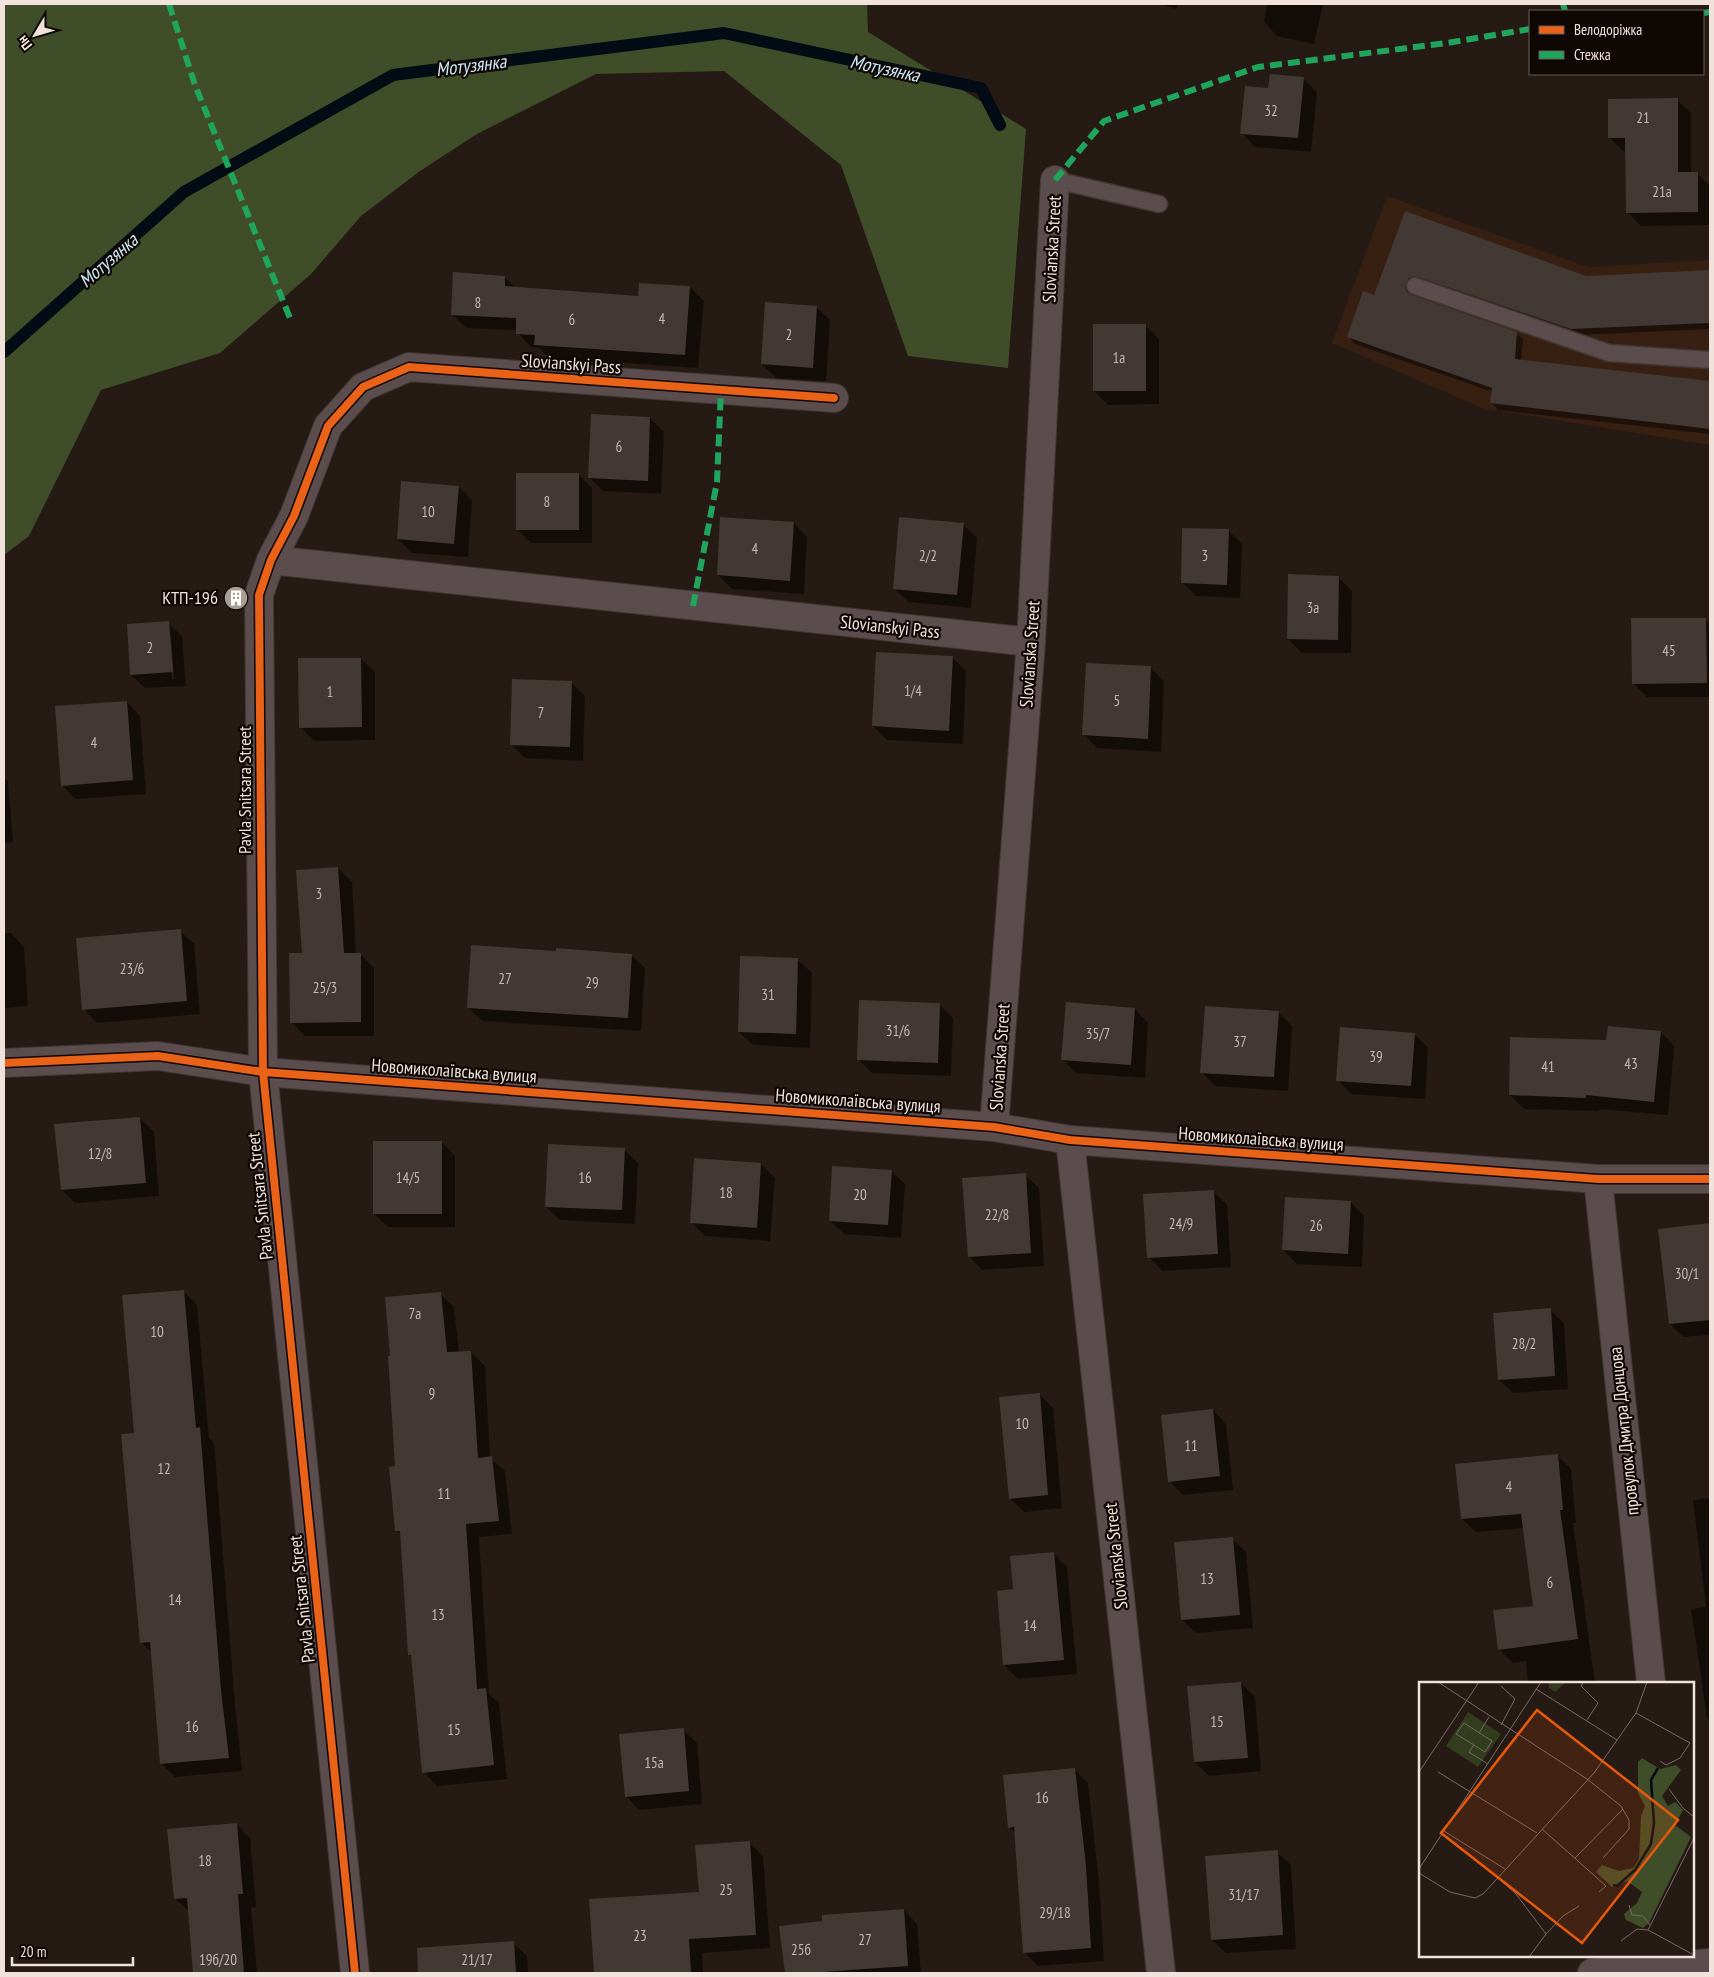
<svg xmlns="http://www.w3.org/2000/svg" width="1714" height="1977" font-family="'PT Sans Narrow',sans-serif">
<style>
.built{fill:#372011}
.forest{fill:#404d29}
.shadow{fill:#0007;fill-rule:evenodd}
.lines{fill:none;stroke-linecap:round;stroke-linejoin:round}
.stream{stroke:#030b14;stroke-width:12}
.building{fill:#423934}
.lane-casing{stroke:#403732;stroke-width:19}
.street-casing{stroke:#403732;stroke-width:30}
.lane{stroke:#5b4d4e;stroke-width:16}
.street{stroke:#5b4d4e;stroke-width:28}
.quiet{stroke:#20a55d;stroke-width:6;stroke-dasharray:12 6;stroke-linecap:butt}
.cycleway-casing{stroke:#0e0703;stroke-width:11}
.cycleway{stroke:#ea6118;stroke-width:8}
.labels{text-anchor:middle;stroke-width:4.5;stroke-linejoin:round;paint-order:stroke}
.number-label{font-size:15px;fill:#c5b8b1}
.street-label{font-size:18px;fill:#f1e3db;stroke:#0e0703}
.poi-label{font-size:18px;fill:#f1e3db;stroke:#0e0703;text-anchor:end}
.water-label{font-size:19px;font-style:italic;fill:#cbe9f9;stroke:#0e0703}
.inset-river{fill:none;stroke:#030b14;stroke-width:2.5}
.inset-road{fill:none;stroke:#776a64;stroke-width:1}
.view{fill:#e8590c;fill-opacity:0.15;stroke:#e8590c;stroke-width:2.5}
.inset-edge{fill:none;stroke:#f1e3db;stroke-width:2.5}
</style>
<rect width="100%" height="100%" fill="#251a14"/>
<path class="built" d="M 1387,196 L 1588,267 L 1710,260 L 1710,445 L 1482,408 L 1332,343 Z"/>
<path class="forest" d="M 4,4 L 867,4 L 868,32 L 1026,129 L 1008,368 L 908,356 L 841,165 L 724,71 L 596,74 L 477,134 L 420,171 L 361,216 L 311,274 L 220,353 L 101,390 L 29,536 L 4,555 Z"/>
<path class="shadow" d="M 1162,4 L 1178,4 L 1176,9 Z
M 1267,4 L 1323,4 L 1314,44 L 1277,36 L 1264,22 Z
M 1303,78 L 1317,92 L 1311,152 L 1255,147 L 1242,133 L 1269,90 Z
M 1677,100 L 1691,113 L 1691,173 L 1697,173 L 1710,186 L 1710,225 L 1641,226 L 1627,212 L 1626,151 L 1623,151 L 1609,137 Z
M 1406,213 L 1586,277 L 1710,272 L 1710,329 L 1578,335 L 1415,284 L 1411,295 L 1516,333 L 1523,339 L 1521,361 L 1710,383 L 1710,434 L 1498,410 L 1492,403 L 1493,392 L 1355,344 L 1349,337 L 1375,297 Z
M 505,278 L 516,288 L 639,297 L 690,287 L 704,301 L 698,368 L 549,358 L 539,348 L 531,347 L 518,333 L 518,330 L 466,328 L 452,314 Z
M 816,307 L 830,320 L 826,381 L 776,378 L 762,364 Z
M 1145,325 L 1159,339 L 1159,404 L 1108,405 L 1094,391 Z
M 650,418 L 664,432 L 661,494 L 603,491 L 589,477 Z
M 578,474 L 592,488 L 592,543 L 531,543 L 518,530 Z
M 459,487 L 472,500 L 468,557 L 412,553 L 398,539 Z
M 794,523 L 807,537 L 804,594 L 732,589 L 718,575 Z
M 963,524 L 977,538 L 971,608 L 908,602 L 894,588 Z
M 1228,530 L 1242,544 L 1240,598 L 1196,596 L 1182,582 Z
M 1338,577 L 1352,591 L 1351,653 L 1302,653 L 1288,639 Z
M 1705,619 L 1710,624 L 1710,697 L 1647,697 L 1633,683 Z
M 168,623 L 182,636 L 186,686 L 145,688 L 131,675 ZM 168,635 L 171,635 L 174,679 L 172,679 Z
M 953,658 L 966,671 L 963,744 L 887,740 L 873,726 Z
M 361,659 L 375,672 L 375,740 L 314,741 L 300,727 Z
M 1150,667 L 1164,681 L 1161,752 L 1097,748 L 1084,735 Z
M 571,682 L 585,696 L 583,761 L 525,758 L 512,745 Z
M 127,702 L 140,716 L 146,794 L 75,799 L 62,785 Z
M 4,777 L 8,781 L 13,842 L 4,843 Z
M 338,868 L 352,882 L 356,954 L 360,954 L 374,968 L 374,1036 L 305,1036 L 291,1022 L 304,954 Z
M 180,931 L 194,944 L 200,1014 L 97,1023 L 84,1009 Z
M 4,933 L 11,933 L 24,947 L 28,1006 L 4,1008 Z
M 557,953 L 631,955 L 645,968 L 641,1031 L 482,1021 L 468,1007 Z
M 798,960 L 812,973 L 810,1048 L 753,1045 L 739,1032 Z
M 939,1004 L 953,1018 L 951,1076 L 872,1073 L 858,1059 Z
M 1135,1009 L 1148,1023 L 1145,1078 L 1076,1073 L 1063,1060 Z
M 1278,1012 L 1292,1026 L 1288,1091 L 1215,1086 L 1202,1072 Z
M 1661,1032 L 1674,1046 L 1668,1115 L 1599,1109 L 1599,1111 L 1524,1109 L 1510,1095 L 1607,1041 Z
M 1414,1034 L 1428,1047 L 1425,1099 L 1351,1094 L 1338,1080 Z
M 140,1118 L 154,1132 L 159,1196 L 75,1203 L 62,1190 Z
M 442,1142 L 455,1156 L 455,1227 L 388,1227 L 374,1214 Z
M 624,1149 L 638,1163 L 635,1224 L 560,1220 L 546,1207 Z
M 761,1164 L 775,1178 L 770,1241 L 705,1236 L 692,1223 Z
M 891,1171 L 905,1184 L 901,1238 L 844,1234 L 830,1221 Z
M 1025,1175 L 1039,1188 L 1044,1266 L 982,1270 L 969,1256 Z
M 1213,1191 L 1227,1205 L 1231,1267 L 1162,1271 L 1149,1257 Z
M 1351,1202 L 1364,1216 L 1362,1267 L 1297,1264 L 1283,1250 Z
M 1710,1225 L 1710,1335 L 1683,1337 L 1670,1324 L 1660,1230 Z
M 184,1292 L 197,1305 L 209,1438 L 214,1442 L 235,1705 L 242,1771 L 175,1777 L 161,1763 L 152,1653 L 142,1643 L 135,1434 Z
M 440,1294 L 454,1307 L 459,1353 L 471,1352 L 485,1366 L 490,1458 L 505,1471 L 512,1534 L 479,1537 L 489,1694 L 499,1703 L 507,1779 L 437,1786 L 424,1772 L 412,1658 L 409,1655 L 401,1535 L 397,1530 L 396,1467 Z
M 1550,1310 L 1564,1323 L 1568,1389 L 1513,1393 L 1499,1380 Z
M 1039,1394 L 1053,1408 L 1062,1508 L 1024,1512 L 1010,1498 Z
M 1213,1410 L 1226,1424 L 1233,1490 L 1183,1495 L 1169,1481 Z
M 1557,1455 L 1571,1469 L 1576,1523 L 1573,1523 L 1595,1683 L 1528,1683 L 1526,1661 L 1513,1663 L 1499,1649 L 1534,1607 L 1524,1528 L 1476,1532 L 1462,1519 Z
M 1710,1498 L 1710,1721 L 1707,1718 L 1691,1609 L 1706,1607 L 1693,1500 Z
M 1232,1539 L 1246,1552 L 1253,1628 L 1196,1633 L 1182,1620 Z
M 1053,1553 L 1067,1567 L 1077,1674 L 1018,1679 L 1004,1665 Z
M 1241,1683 L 1255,1697 L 1261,1771 L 1209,1776 L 1195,1762 Z
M 683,1730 L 697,1743 L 702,1804 L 639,1810 L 626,1796 Z
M 1074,1769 L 1088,1783 L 1099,1881 L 1104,1961 L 1038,1966 L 1024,1952 L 1016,1834 L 1009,1827 Z
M 236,1824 L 250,1838 L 256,1907 L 251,1908 L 257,1973 L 195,1973 L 190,1912 L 175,1899 Z
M 749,1842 L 763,1856 L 770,1948 L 702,1953 L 703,1973 L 595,1973 L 590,1900 L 700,1893 Z
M 1277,1852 L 1291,1865 L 1296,1949 L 1226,1953 L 1212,1940 Z
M 904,1910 L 917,1924 L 921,1973 L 786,1973 L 781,1927 Z
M 513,1943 L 527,1956 L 528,1973 L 441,1973 L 439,1948 Z"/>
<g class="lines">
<path class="stream" d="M 4,352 L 184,192 L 393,75 L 724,33 L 981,88 L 1000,125"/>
</g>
<path class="building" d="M 1270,74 L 1304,77 L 1298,138 L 1240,134 L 1245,86 L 1268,88 Z
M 1678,98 L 1678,172 L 1698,172 L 1698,212 L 1626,213 L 1625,138 L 1608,138 L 1608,99 Z
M 1405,211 L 1586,276 L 1710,270 L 1710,323 L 1571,329 L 1418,277 L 1409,278 L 1405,287 L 1407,292 L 1412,295 L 1517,332 L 1515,359 L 1710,381 L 1710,429 L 1490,403 L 1492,388 L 1347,337 L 1363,291 L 1374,295 Z
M 453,272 L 505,276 L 505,286 L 638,296 L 639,283 L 690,286 L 685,355 L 534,345 L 535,335 L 516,334 L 516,318 L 451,315 Z
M 765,302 L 817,306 L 813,368 L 761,364 Z
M 1093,324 L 1146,324 L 1146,391 L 1093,391 Z
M 591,414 L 650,417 L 648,481 L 588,478 Z
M 516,473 L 579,473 L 579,530 L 516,530 Z
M 401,481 L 459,486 L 454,544 L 397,539 Z
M 720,517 L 794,522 L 790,581 L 717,575 Z
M 899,517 L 964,523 L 957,595 L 893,589 Z
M 1182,528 L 1229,529 L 1227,585 L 1181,583 Z
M 1288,574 L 1339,576 L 1338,640 L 1287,639 Z
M 1631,618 L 1706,618 L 1707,683 L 1632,684 Z
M 169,621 L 173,672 L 130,675 L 127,624 Z
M 876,652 L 953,656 L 949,731 L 872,726 Z
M 298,658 L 361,658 L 362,727 L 299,728 Z
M 1086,663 L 1151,666 L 1148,739 L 1082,735 Z
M 512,679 L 572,681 L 570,747 L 510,745 Z
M 127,701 L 133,780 L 61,786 L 55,706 Z
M 338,867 L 344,953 L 361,953 L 361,1022 L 290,1023 L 289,953 L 302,953 L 296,870 Z
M 181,929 L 187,1001 L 82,1010 L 76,938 Z
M 471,945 L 556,951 L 556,948 L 632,954 L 628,1018 L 467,1008 Z
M 740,956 L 798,958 L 796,1034 L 738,1032 Z
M 859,1000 L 940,1003 L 938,1063 L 857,1060 Z
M 1066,1002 L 1135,1008 L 1131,1065 L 1061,1060 Z
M 1205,1006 L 1279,1011 L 1274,1077 L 1200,1073 Z
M 1608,1026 L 1661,1031 L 1654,1102 L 1586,1095 L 1586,1098 L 1509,1095 L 1510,1037 L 1606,1040 Z
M 1340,1027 L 1415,1033 L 1411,1086 L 1336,1081 Z
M 140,1117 L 146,1183 L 61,1190 L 54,1124 Z
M 373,1141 L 442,1141 L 442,1214 L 373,1214 Z
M 548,1144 L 625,1148 L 622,1210 L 545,1207 Z
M 694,1158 L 761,1163 L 757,1228 L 690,1223 Z
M 832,1166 L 892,1170 L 888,1225 L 829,1221 Z
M 1026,1173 L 1031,1253 L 968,1257 L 962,1178 Z
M 1214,1190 L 1218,1254 L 1147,1258 L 1143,1194 Z
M 1285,1197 L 1351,1201 L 1348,1254 L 1282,1250 Z
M 1710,1223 L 1710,1320 L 1669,1324 L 1658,1229 Z
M 184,1290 L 196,1428 L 200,1427 L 221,1690 L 229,1758 L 160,1764 L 150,1642 L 140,1643 L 121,1434 L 134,1433 L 122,1295 Z
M 441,1292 L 447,1352 L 471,1351 L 478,1458 L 492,1456 L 499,1521 L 466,1524 L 477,1689 L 486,1688 L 494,1765 L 422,1773 L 411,1655 L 408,1655 L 400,1531 L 395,1531 L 389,1467 L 395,1466 L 388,1356 L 390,1356 L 385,1297 Z
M 1551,1308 L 1555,1376 L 1498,1380 L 1493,1313 Z
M 1040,1393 L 1048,1495 L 1009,1499 L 999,1397 Z
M 1213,1409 L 1220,1476 L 1168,1482 L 1161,1415 Z
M 1558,1454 L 1563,1510 L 1560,1510 L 1578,1639 L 1498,1650 L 1493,1610 L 1533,1606 L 1521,1514 L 1461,1519 L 1455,1464 Z
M 1233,1537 L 1240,1615 L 1181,1620 L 1174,1542 Z
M 1054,1552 L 1064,1660 L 1003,1665 L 997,1591 L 1013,1589 L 1010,1556 Z
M 1241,1682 L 1248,1758 L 1194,1762 L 1187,1686 Z
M 684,1728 L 689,1791 L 625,1797 L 619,1734 Z
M 1075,1768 L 1086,1866 L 1091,1948 L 1023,1953 L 1014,1827 L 1008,1828 L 1003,1775 Z
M 237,1823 L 243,1894 L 238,1894 L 244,1973 L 193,1973 L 187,1898 L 174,1899 L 167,1829 Z
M 750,1841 L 756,1935 L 689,1939 L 691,1973 L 594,1973 L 589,1899 L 699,1892 L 695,1845 Z
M 1278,1850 L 1283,1935 L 1211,1940 L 1205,1856 Z
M 904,1909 L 908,1966 L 822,1972 L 822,1973 L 785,1973 L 779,1926 L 822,1921 L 822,1915 Z
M 514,1941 L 516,1973 L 418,1973 L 417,1948 Z"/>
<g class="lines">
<g class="lane-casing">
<path id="lane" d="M 1055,180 L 1159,204
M 1415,286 L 1609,353 L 1710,360"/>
</g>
<g class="street-casing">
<path id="street" d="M 271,560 L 1031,642
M 4,1063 L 158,1056 L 263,1072 L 994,1127 L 1070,1140 L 1598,1179 L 1710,1179
M 994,1127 L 1031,642 L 1055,180
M 1070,1140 L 1161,1973
M 1598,1179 L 1651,1683
M 355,1973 L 263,1072 L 259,595 L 271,560 L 294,516 L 328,426 L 363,387 L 409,367 L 834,398
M 1592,1973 L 1710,1963"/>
</g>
<use href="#lane" class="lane"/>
<use href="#street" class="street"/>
<path class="quiet" d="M 169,4 L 195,85 L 290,318
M 1563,4 L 1565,11
M 1703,13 L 1710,12
M 1055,180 L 1104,121 L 1258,67 L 1447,43 L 1530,29
M 693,606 L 717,482 L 721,390"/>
<g class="cycleway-casing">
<path id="cycleway" d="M 4,1063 L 158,1056 L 263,1072 L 994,1127 L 1070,1140 L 1598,1179 L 1710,1179
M 355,1973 L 263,1072 L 259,595 L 271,560 L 294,516 L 328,426 L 363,387 L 409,367 L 834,398"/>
</g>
<use href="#cycleway" class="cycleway"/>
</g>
<defs>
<g id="building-disc" transform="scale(1.25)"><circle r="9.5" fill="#aa9d95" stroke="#0e0703"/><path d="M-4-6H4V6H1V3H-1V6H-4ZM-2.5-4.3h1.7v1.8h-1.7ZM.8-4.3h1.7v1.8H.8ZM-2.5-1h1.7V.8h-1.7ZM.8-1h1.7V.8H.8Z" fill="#fff"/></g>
</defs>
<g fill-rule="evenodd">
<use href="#building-disc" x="236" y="598"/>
</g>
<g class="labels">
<g class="number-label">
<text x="1271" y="116">32</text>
<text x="1643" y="123">21</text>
<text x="1662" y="197">21а</text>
<text x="478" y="308">8</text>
<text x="662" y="324">4</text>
<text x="572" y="325">6</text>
<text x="789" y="340">2</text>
<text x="1119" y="363">1а</text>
<text x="619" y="452">6</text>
<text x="547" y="507">8</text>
<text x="428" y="517">10</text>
<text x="755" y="554">4</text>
<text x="928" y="561">2/2</text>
<text x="1205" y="561">3</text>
<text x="1313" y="613">3а</text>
<text x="150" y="653">2</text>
<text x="1669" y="656">45</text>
<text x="913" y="696">1/4</text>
<text x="330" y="697">1</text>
<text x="1117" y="706">5</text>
<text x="541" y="718">7</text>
<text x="94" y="748">4</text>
<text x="319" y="899">3</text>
<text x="132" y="974">23/6</text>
<text x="505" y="984">27</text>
<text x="592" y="988">29</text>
<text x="325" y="993">25/3</text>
<text x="768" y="1000">31</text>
<text x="898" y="1036">31/6</text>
<text x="1098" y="1039">35/7</text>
<text x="1240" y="1047">37</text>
<text x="1376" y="1062">39</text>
<text x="1631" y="1069">43</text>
<text x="1548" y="1072">41</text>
<text x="100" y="1159">12/8</text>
<text x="408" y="1183">14/5</text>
<text x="585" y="1183">16</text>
<text x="726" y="1198">18</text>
<text x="860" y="1200">20</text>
<text x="997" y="1220">22/8</text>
<text x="1181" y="1229">24/9</text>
<text x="1316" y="1231">26</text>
<text x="1687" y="1279">30/1</text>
<text x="415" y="1319">7а</text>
<text x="157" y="1337">10</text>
<text x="1524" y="1349">28/2</text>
<text x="432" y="1399">9</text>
<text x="1022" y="1429">10</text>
<text x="1191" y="1451">11</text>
<text x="164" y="1474">12</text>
<text x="1509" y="1492">4</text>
<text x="444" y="1499">11</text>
<text x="1207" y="1584">13</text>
<text x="1550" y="1588">6</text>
<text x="175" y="1605">14</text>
<text x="438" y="1620">13</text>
<text x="1030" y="1631">14</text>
<text x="1217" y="1727">15</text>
<text x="192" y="1732">16</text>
<text x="454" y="1735">15</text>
<text x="654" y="1768">15а</text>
<text x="1042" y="1803">16</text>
<text x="205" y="1866">18</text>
<text x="726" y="1895">25</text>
<text x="1244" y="1900">31/17</text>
<text x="1055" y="1918">29/18</text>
<text x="640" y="1941">23</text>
<text x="865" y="1945">27</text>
<text x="801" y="1955">25б</text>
<text x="218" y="1965">19б/20</text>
<text x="477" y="1965">21/17</text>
</g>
<g class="street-label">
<text transform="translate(1052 249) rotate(-87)" y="6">Slovianska Street</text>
<text transform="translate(571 364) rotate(4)" y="6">Slovianskyi Pass</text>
<text transform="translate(890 627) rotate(6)" y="6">Slovianskyi Pass</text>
<text transform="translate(1030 654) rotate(-86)" y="6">Slovianska Street</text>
<text transform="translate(245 790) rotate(-90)" y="6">Pavla Snitsara Street</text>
<text transform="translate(1000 1057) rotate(-86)" y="6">Slovianska Street</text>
<text transform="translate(454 1071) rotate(4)" y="6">Новомиколаївська вулиця</text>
<text transform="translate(858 1101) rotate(4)" y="6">Новомиколаївська вулиця</text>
<text transform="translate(1261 1139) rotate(4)" y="6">Новомиколаївська вулиця</text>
<text transform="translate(260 1196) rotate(-96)" y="6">Pavla Snitsara Street</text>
<text transform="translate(1624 1431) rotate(-96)" y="6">провулок Дмитра Донцова</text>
<text transform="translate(1116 1556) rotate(-96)" y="6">Slovianska Street</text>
<text transform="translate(302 1599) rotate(-96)" y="6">Pavla Snitsara Street</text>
</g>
<g class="poi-label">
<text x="218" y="604">КТП-196</text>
</g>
<g class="water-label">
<text transform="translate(471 65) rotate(-7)" y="7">Мотузянка</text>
<text transform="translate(885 68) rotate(12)" y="7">Мотузянка</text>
<text transform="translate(108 260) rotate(-41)" y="7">Мотузянка</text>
</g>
</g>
<g transform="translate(1419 1682)">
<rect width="275" height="275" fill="#251a14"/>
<path d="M 130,0 L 147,0 L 136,10 L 130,6 ZM 49,30 L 82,52 L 59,85 L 27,64 Z" fill="#323d1d"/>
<path d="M 223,76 L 241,87 L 257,83 L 262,88 L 243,114 L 249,124 L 256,120 L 264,128 L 256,143 L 272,155 L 230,241 L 224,246 L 207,238 L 205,232 L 218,221 L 223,210 L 208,199 L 193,205 L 177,190 L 183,183 L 200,189 L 214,186 L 220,177 L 222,134 L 226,124 L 219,111 L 219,80 Z" fill="#404d29"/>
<path class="inset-river" d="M 194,203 L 198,204 L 216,188 L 232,162 L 235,141 L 232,98 L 239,86"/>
<path class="inset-road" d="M 19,0 L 168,97 L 202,124 L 210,138 L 210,147 L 184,176M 164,0 L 162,4 L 179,21 L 168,38M 117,7 L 198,58M 217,31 L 271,61 L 261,76 L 247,83 L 241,79M 82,43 L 96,17 L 82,4M 60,51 L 70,35M 55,63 L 66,70 L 73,59 L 45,41 L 37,52 L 55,63 L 50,70 L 69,82M 0,90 L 60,0M 19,90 L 118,151M 250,107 L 264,126 L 275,135M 123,147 L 187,204 L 180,210M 25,149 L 86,187M 156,176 L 204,127M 0,187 L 122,0M 0,191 L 31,210 L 56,216 L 64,212 L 175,91 L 217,31 L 228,0M 79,196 L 97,212 L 127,252 L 144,234 L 160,224M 210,223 L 213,233 L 224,234 L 231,243M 229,248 L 275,156M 202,259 L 218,247 L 229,248 L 275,273M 110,275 L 127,252"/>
<path class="view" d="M 118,28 L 259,138 L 163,261 L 22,151 Z"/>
<rect width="275" height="275" class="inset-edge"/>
</g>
<rect width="1714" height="1977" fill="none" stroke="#f1e3db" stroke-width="10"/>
<rect x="1529" y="10" width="175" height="65" fill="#0e0703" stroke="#695f59"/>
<rect x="1539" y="26" width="25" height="8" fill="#ea6118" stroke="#695f59"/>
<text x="1574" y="35" font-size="15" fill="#f1e3db">Велодоріжка</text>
<rect x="1539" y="51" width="25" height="8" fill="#20a55d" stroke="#695f59"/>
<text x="1574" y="60" font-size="15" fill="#f1e3db">Стежка</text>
<g transform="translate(35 35) rotate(232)" stroke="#0e0703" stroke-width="4" paint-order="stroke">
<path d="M0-4L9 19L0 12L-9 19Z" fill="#f1e3db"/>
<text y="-8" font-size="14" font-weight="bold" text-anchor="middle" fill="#f1e3db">Пн</text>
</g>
<path d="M12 1957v8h121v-8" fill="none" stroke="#f1e3db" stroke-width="2.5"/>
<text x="20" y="1957" font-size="15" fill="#f1e3db" stroke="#0e0703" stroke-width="4" paint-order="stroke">20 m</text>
</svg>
